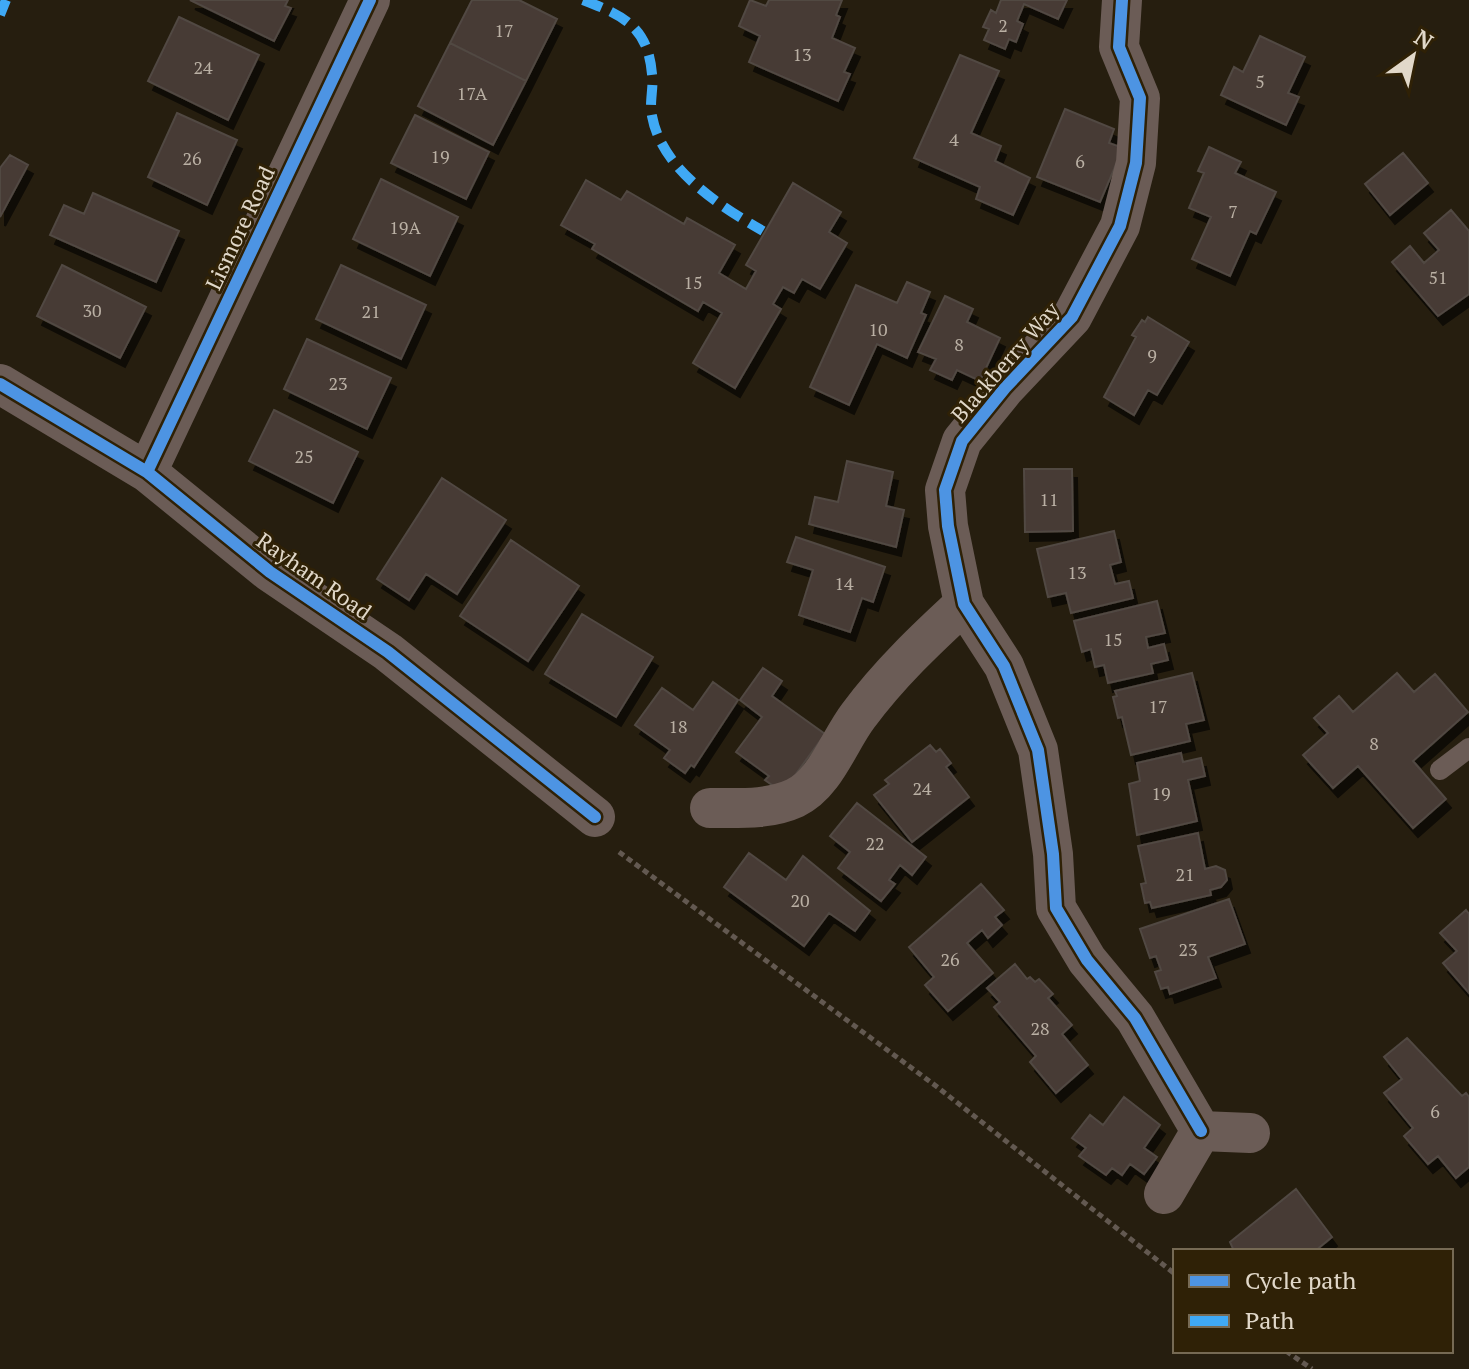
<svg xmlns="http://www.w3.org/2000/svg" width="1469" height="1369" font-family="'PT Serif',serif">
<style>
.building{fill:#473a36;stroke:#514843;stroke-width:2;filter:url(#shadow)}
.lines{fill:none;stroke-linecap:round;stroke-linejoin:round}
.path{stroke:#635951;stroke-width:5;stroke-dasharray:6 4;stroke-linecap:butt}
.lane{stroke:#6b5c56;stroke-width:20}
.street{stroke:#6b5c56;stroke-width:40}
.quiet{stroke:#3fa9f5;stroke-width:10;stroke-dasharray:20 10;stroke-linecap:butt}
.cycleway-casing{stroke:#2f2106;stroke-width:17}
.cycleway{stroke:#4d94e3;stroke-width:12}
.labels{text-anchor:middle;stroke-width:6;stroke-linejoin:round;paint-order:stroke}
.number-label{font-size:18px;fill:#bab0a4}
.street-label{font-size:22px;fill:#e1d8c9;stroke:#2f2106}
</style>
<defs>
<filter id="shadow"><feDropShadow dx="5" dy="9" stdDeviation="0" flood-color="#0009"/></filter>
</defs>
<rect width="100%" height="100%" fill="#261e0f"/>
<path class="building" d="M 190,0 L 288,0 L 285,6 L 291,8 L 274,41 Z
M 472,0 L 519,0 L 557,19 L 526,81 L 450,43 Z
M 750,0 L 766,6 L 769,0 L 842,0 L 836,15 L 840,17 L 832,38 L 855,48 L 844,72 L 850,74 L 838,101 L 749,62 L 760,36 L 739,26 Z
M 1001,0 L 1067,0 L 1058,19 L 1024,4 L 1017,21 L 1023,24 L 1016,42 L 1009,39 L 1005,49 L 984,40 L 989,29 L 983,27 L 991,10 L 996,13 Z
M 179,17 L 259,55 L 228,120 L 148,81 Z
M 1260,36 L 1305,57 L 1288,93 L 1299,97 L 1286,125 L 1221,95 L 1234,67 L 1243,72 Z
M 450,43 L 526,81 L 493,145 L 418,106 Z
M 960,55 L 999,71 L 971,133 L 1001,146 L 995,161 L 1030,178 L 1013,215 L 976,199 L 980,187 L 914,158 Z
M 1065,109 L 1114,129 L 1109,143 L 1123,148 L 1100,202 L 1037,177 Z
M 177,113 L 237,140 L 207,205 L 148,177 Z
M 415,115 L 489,152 L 466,199 L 391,163 Z
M 1209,147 L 1241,162 L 1235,173 L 1276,192 L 1256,234 L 1250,231 L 1230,276 L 1192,259 L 1211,217 L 1189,208 L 1204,173 L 1198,171 Z
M 1403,153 L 1428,183 L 1390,215 L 1365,184 Z
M 10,155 L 28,165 L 0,217 L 0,168 Z
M 381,179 L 458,217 L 430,276 L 353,239 Z
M 586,180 L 621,200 L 627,191 L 684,224 L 687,218 L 735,245 L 719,273 L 746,289 L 756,271 L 746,265 L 793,183 L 841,212 L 829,232 L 847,243 L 820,289 L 802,279 L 794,293 L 783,287 L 773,304 L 781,309 L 735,388 L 693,363 L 722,313 L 703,302 L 698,311 L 592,249 L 595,244 L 561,225 Z
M 93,193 L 179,231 L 156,282 L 50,235 L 64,205 L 84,214 Z
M 1451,210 L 1469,231 L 1469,294 L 1438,316 L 1392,262 L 1410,246 L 1424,263 L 1439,250 L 1424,233 Z
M 62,265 L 146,307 L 120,358 L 37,316 Z
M 341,265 L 426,305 L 401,359 L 316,319 Z
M 907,282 L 930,292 L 921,313 L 926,315 L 907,358 L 877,344 L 849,405 L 810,387 L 856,285 L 897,303 Z
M 945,296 L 973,309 L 967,322 L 1000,338 L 980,381 L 957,370 L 952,380 L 930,370 L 936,359 L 918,352 Z
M 1148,317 L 1189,342 L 1157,395 L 1148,390 L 1134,415 L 1104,397 L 1136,337 L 1132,335 L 1142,320 L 1145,322 Z
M 307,339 L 391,378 L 367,429 L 284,389 Z
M 274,410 L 358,452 L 333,503 L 249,461 Z
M 847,461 L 893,472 L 886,506 L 904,510 L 896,547 L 809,524 L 815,497 L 838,502 Z
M 1024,469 L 1072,469 L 1073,531 L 1025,532 Z
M 442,478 L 506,520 L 457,594 L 426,574 L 409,600 L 377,579 Z
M 1114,531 L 1121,562 L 1110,565 L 1115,584 L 1129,581 L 1133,598 L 1071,613 L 1066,593 L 1048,597 L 1037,549 Z
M 796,537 L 885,567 L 873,602 L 862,598 L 850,632 L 799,615 L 813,570 L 787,562 Z
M 511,540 L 579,586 L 528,661 L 460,616 Z
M 1157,601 L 1165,633 L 1146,637 L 1148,648 L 1164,644 L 1168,660 L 1151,664 L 1153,673 L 1108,683 L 1104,665 L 1095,667 L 1091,649 L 1082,652 L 1074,621 Z
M 582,614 L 653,657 L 616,717 L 545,674 Z
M 763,668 L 782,681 L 772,696 L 825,734 L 785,789 L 779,790 L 765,780 L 769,776 L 736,752 L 762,717 L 740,700 Z
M 1192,673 L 1204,720 L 1186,724 L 1190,741 L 1131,755 L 1122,717 L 1118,718 L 1113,697 L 1117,696 L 1115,691 Z
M 1397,673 L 1414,692 L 1435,674 L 1468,712 L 1413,761 L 1446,799 L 1413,828 L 1358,766 L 1333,788 L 1303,755 L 1328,733 L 1314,718 L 1339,696 L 1353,712 Z
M 713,682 L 738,700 L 694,767 L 691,765 L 685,773 L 664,758 L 670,750 L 635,725 L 662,688 L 693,710 Z
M 930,745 L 936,752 L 940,749 L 951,763 L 946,767 L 969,797 L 912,842 L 874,795 L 889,784 L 885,780 Z
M 1181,753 L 1183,762 L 1201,758 L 1205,776 L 1188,780 L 1197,821 L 1137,835 L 1129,784 L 1140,781 L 1137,763 Z
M 857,803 L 926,857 L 912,875 L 900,865 L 889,880 L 895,884 L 881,901 L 838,868 L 850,852 L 830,836 Z
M 1198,833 L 1205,869 L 1216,866 L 1225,870 L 1227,880 L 1221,887 L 1210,890 L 1211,895 L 1152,908 L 1150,902 L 1145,903 L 1141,884 L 1146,883 L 1138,846 Z
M 749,853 L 786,880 L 803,856 L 870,911 L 855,931 L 829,913 L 804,946 L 724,887 Z
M 981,884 L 1004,910 L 995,917 L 1002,925 L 988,938 L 982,930 L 967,943 L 993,973 L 948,1011 L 925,985 L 934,977 L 909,947 Z
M 1229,899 L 1245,944 L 1208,957 L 1216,978 L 1170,994 L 1168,987 L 1161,989 L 1155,972 L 1161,970 L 1156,956 L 1150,958 L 1140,929 Z
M 1466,910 L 1469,914 L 1469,993 L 1443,963 L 1457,951 L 1440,933 Z
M 1015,964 L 1027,979 L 1030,977 L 1035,982 L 1039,979 L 1053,994 L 1048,998 L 1072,1025 L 1062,1034 L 1088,1065 L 1056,1093 L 1030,1062 L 1036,1056 L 994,1007 L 1000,1002 L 987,988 Z
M 1407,1038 L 1462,1096 L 1466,1093 L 1469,1097 L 1469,1167 L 1456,1178 L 1438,1156 L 1428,1164 L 1404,1136 L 1413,1128 L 1384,1093 L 1402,1079 L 1384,1057 Z
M 1124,1097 L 1160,1125 L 1144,1148 L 1157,1157 L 1144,1174 L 1130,1164 L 1122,1175 L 1112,1168 L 1106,1175 L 1079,1156 L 1086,1148 L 1072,1138 L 1090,1115 L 1103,1125 Z
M 1296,1189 L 1332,1237 L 1315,1251 L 1234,1251 L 1230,1242 Z"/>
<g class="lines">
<path class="path" d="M 619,852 L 936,1086 L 1175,1274
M 1286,1351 L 1312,1369"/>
<path class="lane" d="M 1440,770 L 1469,748"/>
<path class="street" d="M 1122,0 L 1119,47 L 1140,98 L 1136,163 L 1120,226 L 1072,317 L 1005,388 L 962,441 L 945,490 L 948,526 L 964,604 L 1004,666 L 1038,750 L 1053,854 L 1056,908 L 1087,960 L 1135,1018 L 1201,1131
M 0,384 L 147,472 L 270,572 L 388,652 L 595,817
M 147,472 L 370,0
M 710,808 C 739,808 769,810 795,798 C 825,784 839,741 858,716 C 889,674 926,639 964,604
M 1164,1194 L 1201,1131 L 1250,1133"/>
<path class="quiet" d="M 583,0 C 622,15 648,26 652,74 C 654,87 649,103 652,116 C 662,170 720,206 763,231
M 0,15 L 6,0"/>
<g class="cycleway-casing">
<path id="cycleway" d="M 1122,0 L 1119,47 L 1140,98 L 1136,163 L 1120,226 L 1072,317 L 1005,388 L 962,441 L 945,490 L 948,526 L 964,604 L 1004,666 L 1038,750 L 1053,854 L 1056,908 L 1087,960 L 1135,1018 L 1201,1131
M 0,384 L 147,472 L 270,572 L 388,652 L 595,817
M 147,472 L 370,0"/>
</g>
<use href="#cycleway" class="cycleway"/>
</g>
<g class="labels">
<g class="number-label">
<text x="1003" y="32">2</text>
<text x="504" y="37">17</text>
<text x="802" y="61">13</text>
<text x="203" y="74">24</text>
<text x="1260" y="88">5</text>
<text x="472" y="100">17A</text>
<text x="954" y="146">4</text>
<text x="440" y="163">19</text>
<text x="192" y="165">26</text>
<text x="1080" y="168">6</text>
<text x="1233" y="218">7</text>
<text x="405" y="234">19A</text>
<text x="1438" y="284">51</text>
<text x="693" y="289">15</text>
<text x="92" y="317">30</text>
<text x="371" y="318">21</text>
<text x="878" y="336">10</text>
<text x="959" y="351">8</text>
<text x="1152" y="362">9</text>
<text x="338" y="390">23</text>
<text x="304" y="463">25</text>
<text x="1049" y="506">11</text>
<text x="1077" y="579">13</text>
<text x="844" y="590">14</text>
<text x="1113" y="646">15</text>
<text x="1158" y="713">17</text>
<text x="678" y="733">18</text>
<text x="1374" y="750">8</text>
<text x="922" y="795">24</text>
<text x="1161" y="800">19</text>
<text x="875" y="850">22</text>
<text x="1185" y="881">21</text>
<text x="800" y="907">20</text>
<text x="1188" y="956">23</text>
<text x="950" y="966">26</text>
<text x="1040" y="1035">28</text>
<text x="1435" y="1118">6</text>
</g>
<g class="street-label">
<text transform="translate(240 228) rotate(-65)" y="8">Lismore Road</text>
<text transform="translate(1005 362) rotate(-49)" y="8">Blackberry Way</text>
<text transform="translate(314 576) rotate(35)" y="8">Rayham Road</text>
</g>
</g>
<rect x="1173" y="1249" width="280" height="104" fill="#2f2106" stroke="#766a54" stroke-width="2"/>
<rect x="1189" y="1275" width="40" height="12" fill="#4d94e3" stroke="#766a54" stroke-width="2"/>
<text x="1245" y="1289" font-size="24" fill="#e1d8c9">Cycle path</text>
<rect x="1189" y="1315" width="40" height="12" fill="#3fa9f5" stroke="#766a54" stroke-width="2"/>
<text x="1245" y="1329" font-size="24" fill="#e1d8c9">Path</text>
<g transform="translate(1413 56) rotate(33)" stroke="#2f2106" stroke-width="6" paint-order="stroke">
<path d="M0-6L14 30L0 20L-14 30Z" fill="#e1d8c9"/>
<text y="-12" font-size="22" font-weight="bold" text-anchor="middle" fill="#e1d8c9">N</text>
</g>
</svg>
